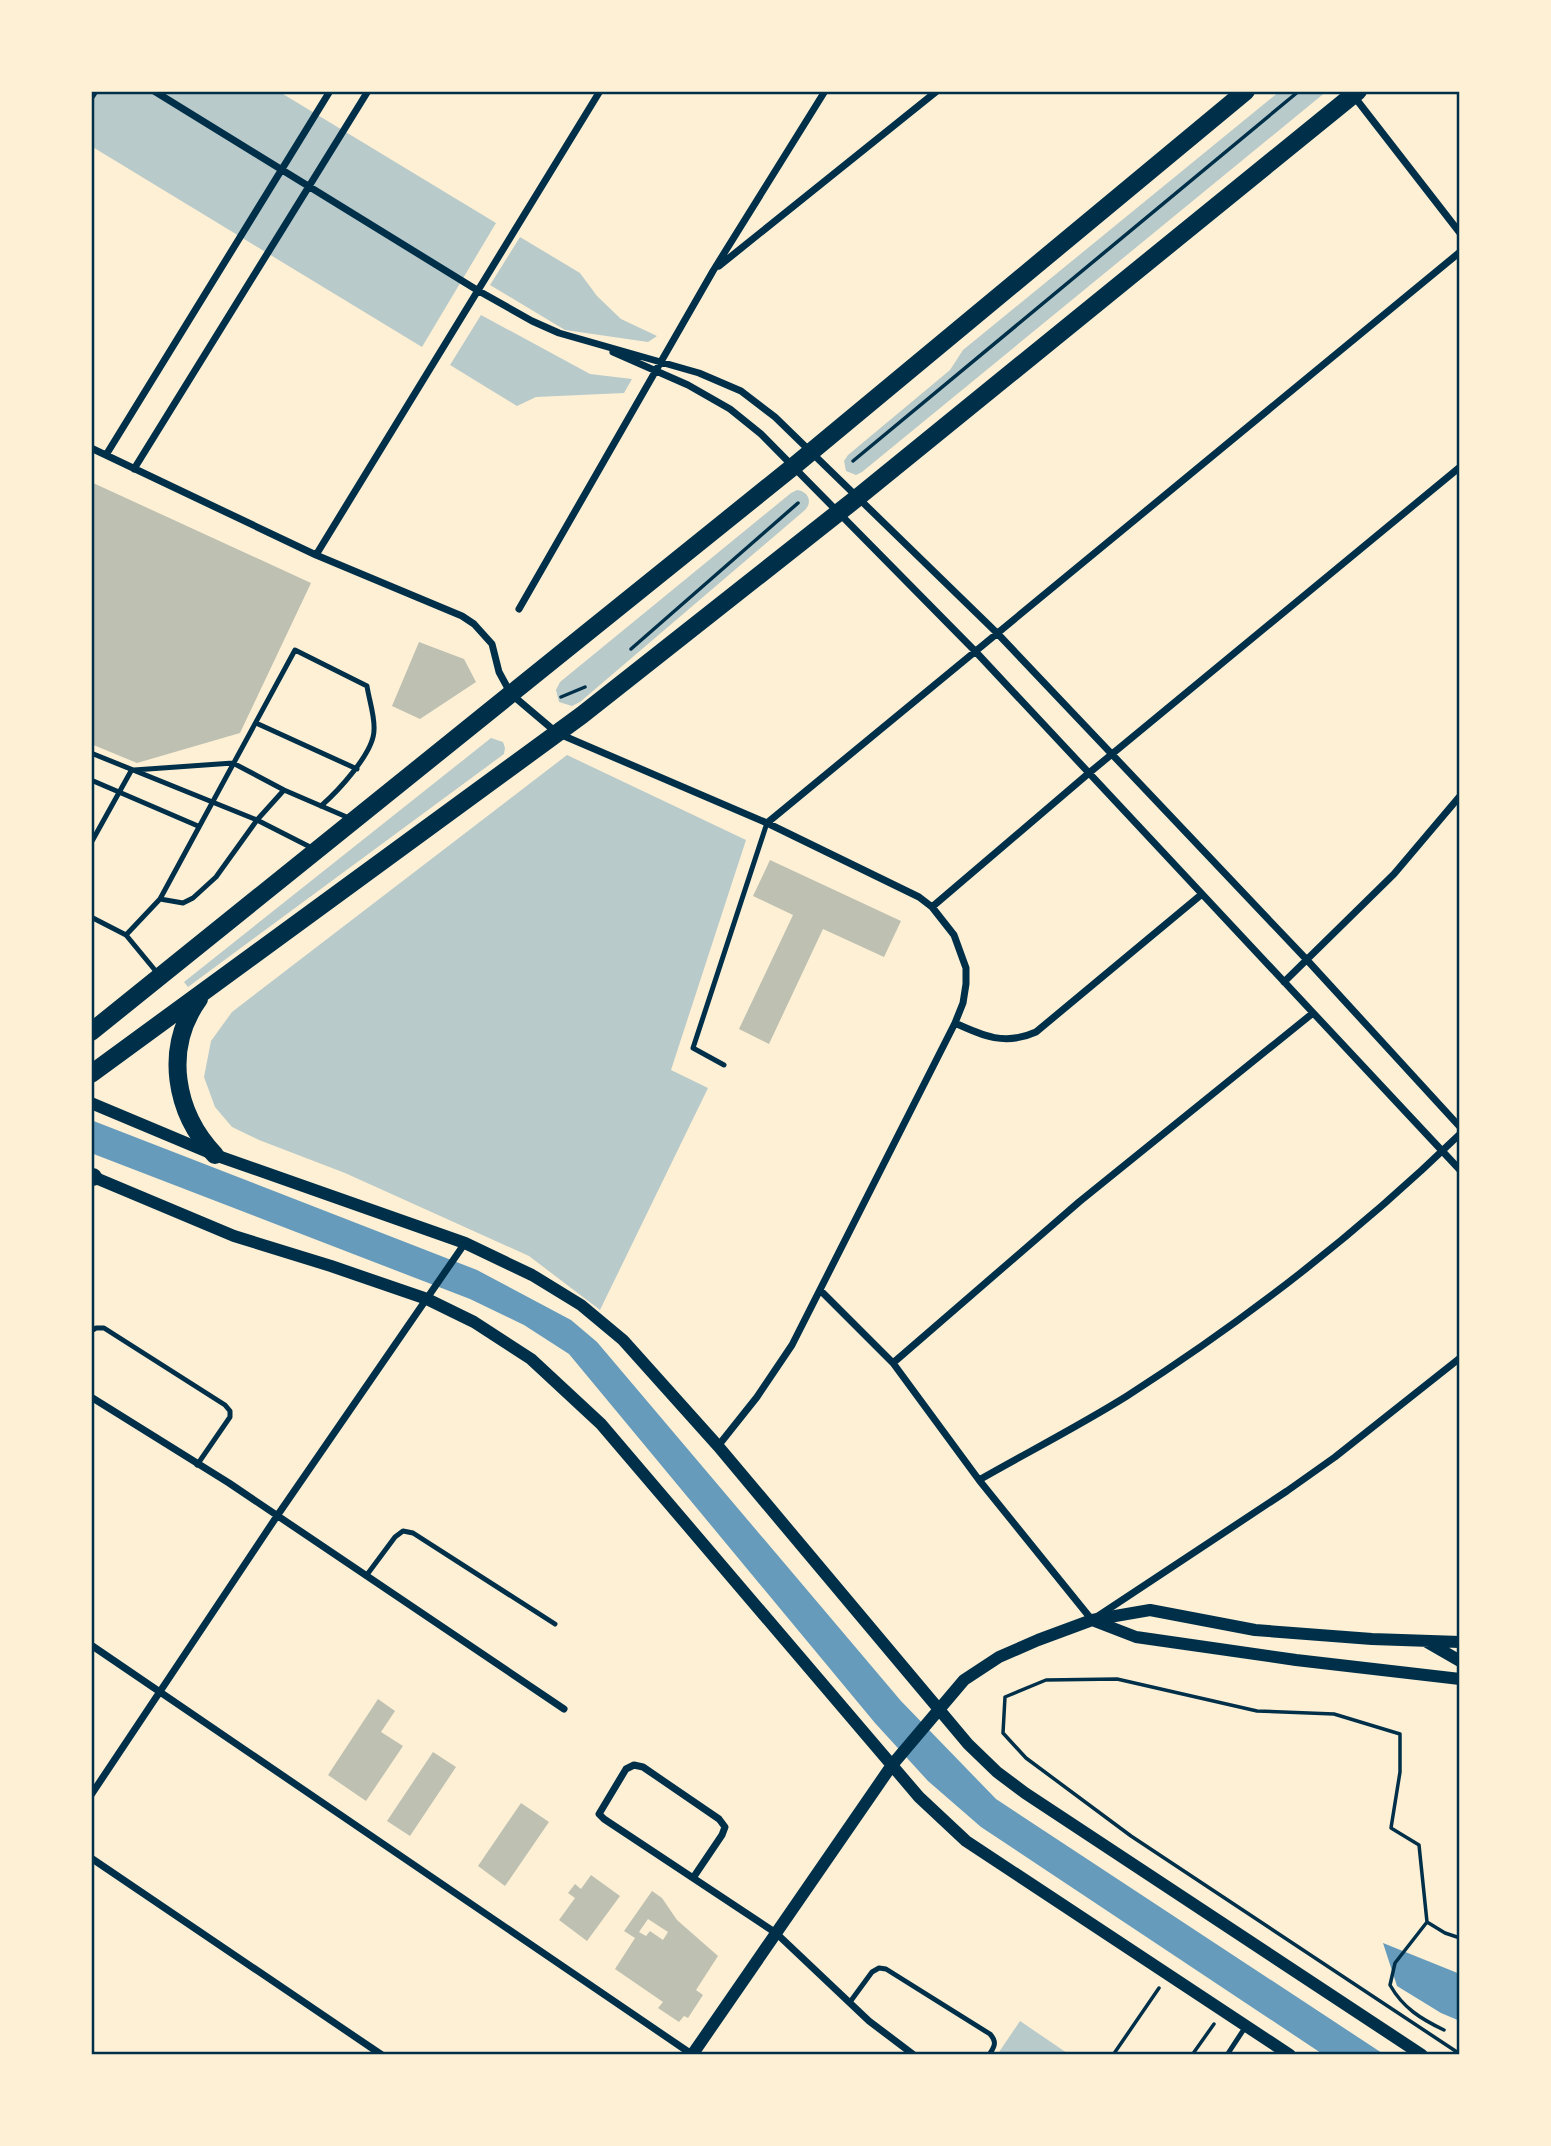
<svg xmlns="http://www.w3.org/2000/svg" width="1551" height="2146" font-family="'Fira Sans Condensed',sans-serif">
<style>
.green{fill:#b9caca}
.water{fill:#669bbc}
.building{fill:#bec0b2;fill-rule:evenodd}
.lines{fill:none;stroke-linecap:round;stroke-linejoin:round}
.path{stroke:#003049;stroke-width:3.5}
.service{stroke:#003049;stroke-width:5}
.minor{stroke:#003049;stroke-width:7}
.tertiary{stroke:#003049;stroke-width:12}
.primary{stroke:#003049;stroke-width:18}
.neatline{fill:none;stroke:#003049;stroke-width:2.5}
</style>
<rect width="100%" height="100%" fill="#fdf0d5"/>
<path class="green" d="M 91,91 L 278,91 L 496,223 L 422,347 L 91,146 Z
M 1280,91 L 1327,91 L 862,472 L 856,475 L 846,471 L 844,461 L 848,455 L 950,370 L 963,350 Z
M 520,237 L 580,273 L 597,296 L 621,319 L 657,336 L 648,342 L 565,330 L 490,285 Z
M 481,315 L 590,374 L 632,379 L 624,393 L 536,397 L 517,406 L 450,365 Z
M 797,490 C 808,491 813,502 805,510 L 580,702 L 572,706 L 559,702 L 556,690 L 560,682 L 791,493 Z
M 491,738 L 503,742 L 505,748 L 504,754 L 188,987 L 184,982 Z
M 567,755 L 746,840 L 671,1070 L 708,1088 L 600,1310 L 529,1256 L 345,1173 L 259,1140 L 232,1127 L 215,1107 L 204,1077 L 211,1041 L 232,1012 Z
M 1020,2021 L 1070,2055 L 997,2055 Z"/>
<path class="water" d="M 91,1120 L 477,1270 L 571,1320 L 597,1342 L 901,1701 L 996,1799 L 1385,2055 L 1324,2055 L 981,1827 L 928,1781 L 875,1723 L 569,1354 L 524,1325 L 470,1299 L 91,1153 Z
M 1383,1943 L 1460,1974 L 1460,2021 L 1441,2013 L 1397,1986 Z"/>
<path class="building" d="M 91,482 L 311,583 L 240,733 L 137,763 L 91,744 Z
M 419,642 L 464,659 L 476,682 L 420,719 L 392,706 Z
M 770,860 L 901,921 L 884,957 L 823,929 L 769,1044 L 739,1029 L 793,915 L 753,896 Z
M 378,1699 L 395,1711 L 381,1732 L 403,1746 L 366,1801 L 328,1775 Z
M 433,1752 L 456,1767 L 410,1836 L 387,1821 Z
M 521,1803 L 549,1822 L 505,1886 L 478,1866 Z
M 591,1875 L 620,1896 L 587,1941 L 559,1920 L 575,1898 L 568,1893 L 575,1884 L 581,1889 Z
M 652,1891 L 662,1898 L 677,1920 L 718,1956 L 696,1990 L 703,1995 L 688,2018 L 684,2016 L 679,2022 L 658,2008 L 663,2002 L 615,1969 L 635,1938 L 624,1931 ZM 648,1919 L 668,1932 L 663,1940 L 650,1931 L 646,1936 L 639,1932 Z"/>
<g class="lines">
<path class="path" d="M 853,461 L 1299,91
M 631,649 L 798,503
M 561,697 L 585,687
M 1427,1922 L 1395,1963 L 1390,1985 C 1403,2008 1421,2019 1444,2030
M 1460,1938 L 1445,1933 L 1427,1922 L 1419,1845 L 1391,1828 L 1400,1772 L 1400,1734 L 1334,1714 L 1257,1711 L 1117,1679 L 1046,1680 L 1005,1697 L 1003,1733 L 1026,1758 L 1131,1836 L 1460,2054
M 1113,2055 L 1159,1988
M 1192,2055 L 1214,2024"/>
<path class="service" d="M 256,723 L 357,769
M 91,753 L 257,820 L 314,849
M 134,770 L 233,763 L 284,790 L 349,818
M 91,780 L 198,826
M 91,843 L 131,771
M 160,899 L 183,903 L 193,898 L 216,877 L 257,820 L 284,790
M 91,917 L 126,935 L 159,975
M 126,935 L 160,899 L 295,650 L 367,686 C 369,700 375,716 374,730 C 374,753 337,792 321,806
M 724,1065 L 693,1048 L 767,823
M 91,1331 L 96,1328 L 104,1328 L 225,1405 L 230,1411 L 230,1417 L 197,1465
M 366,1576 L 395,1537 L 403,1531 L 413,1533 L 555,1624
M 850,2002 L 872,1972 L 879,1968 L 886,1969 L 990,2034 C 997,2042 995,2046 989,2055
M 1227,2055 L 1246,2026"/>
<path class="minor" d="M 154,91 L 477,290 L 532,321 L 559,333 L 699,373 L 741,391 L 775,417 L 997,633 L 1307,960 L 1460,1127
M 1353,95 L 1460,233
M 91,97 L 95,91
M 719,266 L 937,91
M 613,352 L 688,385 L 730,409 L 761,434 L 975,651 L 1460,1170
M 91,448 L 316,555 L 462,616 L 474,624 L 492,644 L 499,672 L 511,694 L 557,733 L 767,823 L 919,897 L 932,907 L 954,935 L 966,968 L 966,984 L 963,1003 L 955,1023 L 792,1345 L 757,1397 L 718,1446
M 106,455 L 330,91
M 134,469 L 368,91
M 316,555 L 600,91
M 519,609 L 713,271 L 825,91
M 767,823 L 1460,252
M 932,907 L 1089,773 L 1460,467
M 1284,982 L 1394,874 L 1460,796
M 955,1023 C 983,1036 1005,1046 1036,1032 L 1202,894
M 820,1290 L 893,1363 L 979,1480 L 1092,1620 L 1287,1491 L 1335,1457 L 1460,1358
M 893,1363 L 1079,1202 L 1313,1013
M 91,1397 L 229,1483 L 564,1709
M 979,1480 C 1028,1452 1079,1426 1127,1396 C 1247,1319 1358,1233 1460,1134
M 91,1645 L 693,2055
M 91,1795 L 277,1516 L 465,1243
M 91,1858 L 382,2055
M 693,1878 L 722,1835 L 725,1827 L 719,1819 L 643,1767 L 634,1765 L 626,1769 L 599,1814 L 604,1819 L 776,1933 L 869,2021 L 914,2055"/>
<path class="tertiary" d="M 91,1103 L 215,1155 L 465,1243 L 532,1275 L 581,1305 L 623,1340 L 718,1446 L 968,1744 L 997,1772 L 1025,1793 L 1422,2055
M 91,1176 L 234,1236 L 331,1266 L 427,1299 L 474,1322 L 531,1359 L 601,1424 L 919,1797 L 966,1841 L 1290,2055
M 1092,1620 L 1136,1637 L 1296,1660 L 1460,1679
M 1427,1642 L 1460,1661
M 692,2055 L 892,1765 L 964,1680 L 999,1657 L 1038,1640 L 1092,1620 L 1150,1610 L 1255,1630 L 1372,1639 L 1460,1642"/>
<path class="primary" d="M 199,999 C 163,1049 175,1113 215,1155
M 91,1032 L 794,466 L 1246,91
M 91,1074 L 582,715 L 857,498 L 1358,91
M 91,1177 L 93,1177"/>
</g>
<rect width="1551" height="2146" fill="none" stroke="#fdf0d5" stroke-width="186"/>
<rect x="93" y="93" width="1365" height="1960" class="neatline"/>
</svg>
